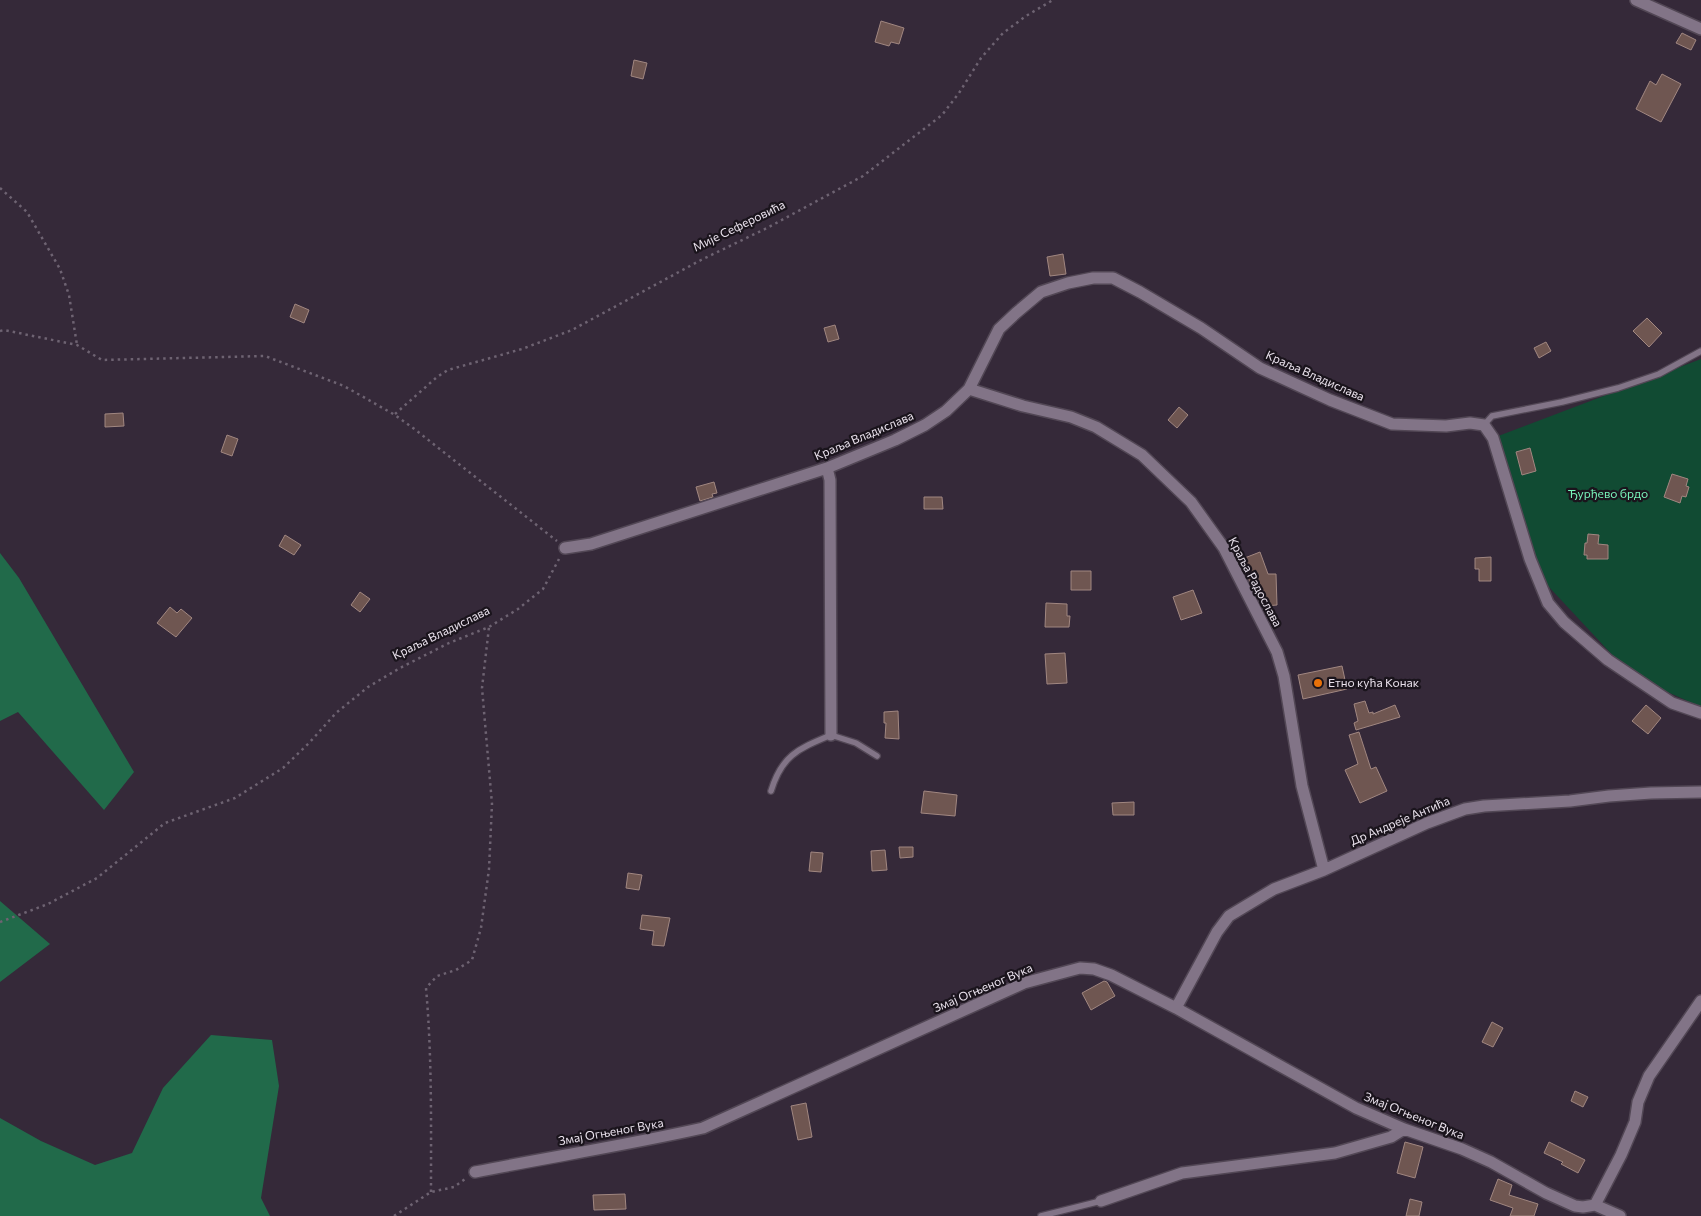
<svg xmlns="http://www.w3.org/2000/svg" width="1701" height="1216" font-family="Commissioner,sans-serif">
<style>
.green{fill:#114b33}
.forest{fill:#216a4a}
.building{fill:#6f5651;stroke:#a18781}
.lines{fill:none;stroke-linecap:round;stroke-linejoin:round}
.service-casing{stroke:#524755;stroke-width:8}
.minor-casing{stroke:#524755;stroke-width:14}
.path{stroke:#6e6372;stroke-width:2.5;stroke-dasharray:2.5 4;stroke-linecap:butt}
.service{stroke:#827487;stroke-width:5.5}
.minor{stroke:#827487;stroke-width:11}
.food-dot{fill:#e8710a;stroke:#1a141c;stroke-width:2}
.labels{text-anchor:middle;stroke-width:4.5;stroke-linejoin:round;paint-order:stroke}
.street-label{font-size:12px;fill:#e9e1ec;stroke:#1a141c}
.park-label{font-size:12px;fill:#79f6bc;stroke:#1a141c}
.poi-label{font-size:12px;fill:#e9e1ec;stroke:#1a141c;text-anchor:start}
</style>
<rect width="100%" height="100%" fill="#352939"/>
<path class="green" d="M 1701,359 L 1701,707 L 1632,676 L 1535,572 L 1493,438 Z"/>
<path class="forest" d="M 0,553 L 19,578 L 134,772 L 104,810 L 18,712 L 0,721 Z
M 0,901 L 50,944 L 0,982 Z
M 211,1035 L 272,1040 L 279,1086 L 261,1198 L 270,1216 L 0,1216 L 0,1118 L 41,1141 L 95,1165 L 132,1153 L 163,1088 Z"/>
<path class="building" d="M 881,21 L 904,28 L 899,44 L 891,42 L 889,46 L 875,42 Z
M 1682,33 L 1696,40 L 1691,50 L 1676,43 Z
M 634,60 L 647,63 L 643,79 L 631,76 Z
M 1662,74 L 1681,84 L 1661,122 L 1636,109 L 1650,81 L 1656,85 Z
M 1063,254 L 1066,274 L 1050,276 L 1047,257 Z
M 295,304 L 309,310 L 304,323 L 290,317 Z
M 1647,318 L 1662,333 L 1649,347 L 1633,331 Z
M 835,325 L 839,339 L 828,342 L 824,328 Z
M 1546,342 L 1551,351 L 1539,358 L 1534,348 Z
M 1179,407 L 1188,415 L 1177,428 L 1168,420 Z
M 123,413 L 124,426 L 105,427 L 105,414 Z
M 227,435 L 238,439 L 232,456 L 221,452 Z
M 1530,448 L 1536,471 L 1522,475 L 1516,452 Z
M 1672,474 L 1688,479 L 1686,486 L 1689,487 L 1686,497 L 1682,496 L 1680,503 L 1664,497 Z
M 714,482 L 717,493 L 712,494 L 713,497 L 700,501 L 696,487 Z
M 924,497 L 942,497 L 943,509 L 924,509 Z
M 1588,534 L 1599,535 L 1598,544 L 1608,545 L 1608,559 L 1587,559 L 1587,555 L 1584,555 L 1585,543 L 1587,543 Z
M 285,535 L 301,545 L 294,555 L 279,546 Z
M 1260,552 L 1268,574 L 1276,574 L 1277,605 L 1265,606 L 1264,595 L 1256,595 L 1249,580 L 1242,559 Z
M 1491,557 L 1491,581 L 1479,581 L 1479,569 L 1475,569 L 1475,558 Z
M 1071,571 L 1091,571 L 1091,590 L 1071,590 Z
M 1193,590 L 1202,613 L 1181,620 L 1173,597 Z
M 360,592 L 370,599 L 360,612 L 351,605 Z
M 1046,603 L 1067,604 L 1067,616 L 1070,616 L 1069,627 L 1045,627 Z
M 170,607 L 177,613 L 181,609 L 192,618 L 176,637 L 157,623 Z
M 1065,653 L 1067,683 L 1047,684 L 1045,654 Z
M 1342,666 L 1347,689 L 1303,699 L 1298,675 Z
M 1365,701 L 1369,713 L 1373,712 L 1373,714 L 1395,705 L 1400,717 L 1356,730 L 1354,723 L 1358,721 L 1354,704 Z
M 1646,705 L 1661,718 L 1648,734 L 1632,721 Z
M 898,711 L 899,739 L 885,738 L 886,723 L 884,723 L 884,712 Z
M 1359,732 L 1371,769 L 1376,767 L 1387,791 L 1360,803 L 1345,770 L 1358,764 L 1349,735 Z
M 924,791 L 957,795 L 955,816 L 921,813 Z
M 1134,802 L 1134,815 L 1113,815 L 1112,803 Z
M 899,847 L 913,847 L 913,857 L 900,858 Z
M 885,850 L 887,870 L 872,871 L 871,851 Z
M 811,852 L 823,853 L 821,872 L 809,871 Z
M 628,873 L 642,875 L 639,890 L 626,888 Z
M 642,915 L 670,918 L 664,946 L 652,945 L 654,931 L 640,929 Z
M 1104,981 L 1107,982 L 1115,996 L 1091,1010 L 1082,993 Z
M 1492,1022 L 1503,1028 L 1493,1047 L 1482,1042 Z
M 1575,1091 L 1588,1097 L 1583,1107 L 1571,1101 Z
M 806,1103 L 812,1137 L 798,1140 L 791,1106 Z
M 1405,1142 L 1423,1147 L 1415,1178 L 1397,1173 Z
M 1549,1142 L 1585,1160 L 1578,1173 L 1561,1164 L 1563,1162 L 1544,1153 Z
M 1498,1179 L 1512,1185 L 1509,1195 L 1538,1204 L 1534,1216 L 1510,1216 L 1513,1208 L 1490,1200 Z
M 625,1194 L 626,1209 L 594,1210 L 593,1195 Z
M 1410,1199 L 1422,1202 L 1419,1216 L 1406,1216 Z"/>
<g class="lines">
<g class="service-casing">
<path id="service" d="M 1484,425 L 1492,416 L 1562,402 L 1618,388 L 1659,374 L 1701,351
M 771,791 C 782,755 798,749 831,735 L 856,743 L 877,756
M 1041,1216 L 1101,1201"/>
</g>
<g class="minor-casing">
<path id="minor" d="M 1636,0 L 1701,29
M 969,389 L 1023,406 L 1071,417 L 1096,427 L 1142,455 L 1191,502 L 1224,548 L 1277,652 L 1284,676 L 1302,786 L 1324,870
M 827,468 L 830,480 L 831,735
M 565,548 L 591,544 L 827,468 L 895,440 L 925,425 L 946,411 L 969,389 L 999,329 L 1016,313 L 1041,292 L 1068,283 L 1093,278 L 1113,278 L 1140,292 L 1201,328 L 1260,368 L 1330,400 L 1392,424 L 1446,426 L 1470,423 L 1484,425 L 1493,438 L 1530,559 L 1548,603 L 1564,622 L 1608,660 L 1672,703 L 1701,713
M 1176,1008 L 1217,932 L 1229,916 L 1274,889 L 1324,870 L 1427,823 L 1465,809 L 1484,806 L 1570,801 L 1609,796 L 1651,793 L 1701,792
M 475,1172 C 551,1157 627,1145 703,1128 L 1024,983 L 1080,968 L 1094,969 L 1111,975 L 1176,1008 L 1356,1108 L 1404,1129 L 1462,1149 L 1491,1162 L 1546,1193 L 1575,1206 L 1583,1207 L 1595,1205
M 1101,1201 L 1182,1173 L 1335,1153 L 1391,1137 L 1404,1129
M 1595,1205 L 1621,1155 L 1635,1122 L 1638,1102 L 1649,1076 L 1701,1001
M 1595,1205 L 1620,1216"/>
</g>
<path class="path" d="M 0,188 L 27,212 L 60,269 L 69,295 L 77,345
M 0,331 L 4,330 L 77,345 L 102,360 L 265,356 L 344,386 L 395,415 L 413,428 L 557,541
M 395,414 L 437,377 L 448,370 L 522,349 L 572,330 L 701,260 L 767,228 L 863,176 L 942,115 L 959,93 L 981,58 L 1003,33 L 1026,16 L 1053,0
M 0,922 L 48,904 L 97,878 L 165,823 L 235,798 L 283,768 L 309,743 L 336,713 L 368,687 L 400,668 L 449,643 L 489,627 L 518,609 L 543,589 L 559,559
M 431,1192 C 431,1124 432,1056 426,988 L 437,976 L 456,970 L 472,960 L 481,928 L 489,869 L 492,804 L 482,688 L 489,627
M 394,1216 L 431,1192 L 454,1187 L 465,1179"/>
<use href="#service" class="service"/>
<use href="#minor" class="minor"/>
</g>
<circle class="food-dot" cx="1318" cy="683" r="5"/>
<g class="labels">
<g class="street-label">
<text transform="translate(739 226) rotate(-26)" y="4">Мије Сеферовића</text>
<text transform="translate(1315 376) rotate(24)" y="4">Краља Владислава</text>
<text transform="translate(864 436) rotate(-23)" y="4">Краља Владислава</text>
<text transform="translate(1255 582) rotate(62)" y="4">Краља Радослава</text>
<text transform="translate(441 633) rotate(-26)" y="4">Краља Владислава</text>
<text transform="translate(1400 821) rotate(-23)" y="4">Др Андреје Антића</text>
<text transform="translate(983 988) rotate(-23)" y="4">Змај Огњеног Вука</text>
<text transform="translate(1414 1116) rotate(22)" y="4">Змај Огњеног Вука</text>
<text transform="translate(611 1132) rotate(-10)" y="4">Змај Огњеног Вука</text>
</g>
<g class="park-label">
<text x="1608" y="498">Ђурђево брдо</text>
</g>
<g class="poi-label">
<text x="1328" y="687">Етно кућа Конак</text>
</g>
</g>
</svg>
